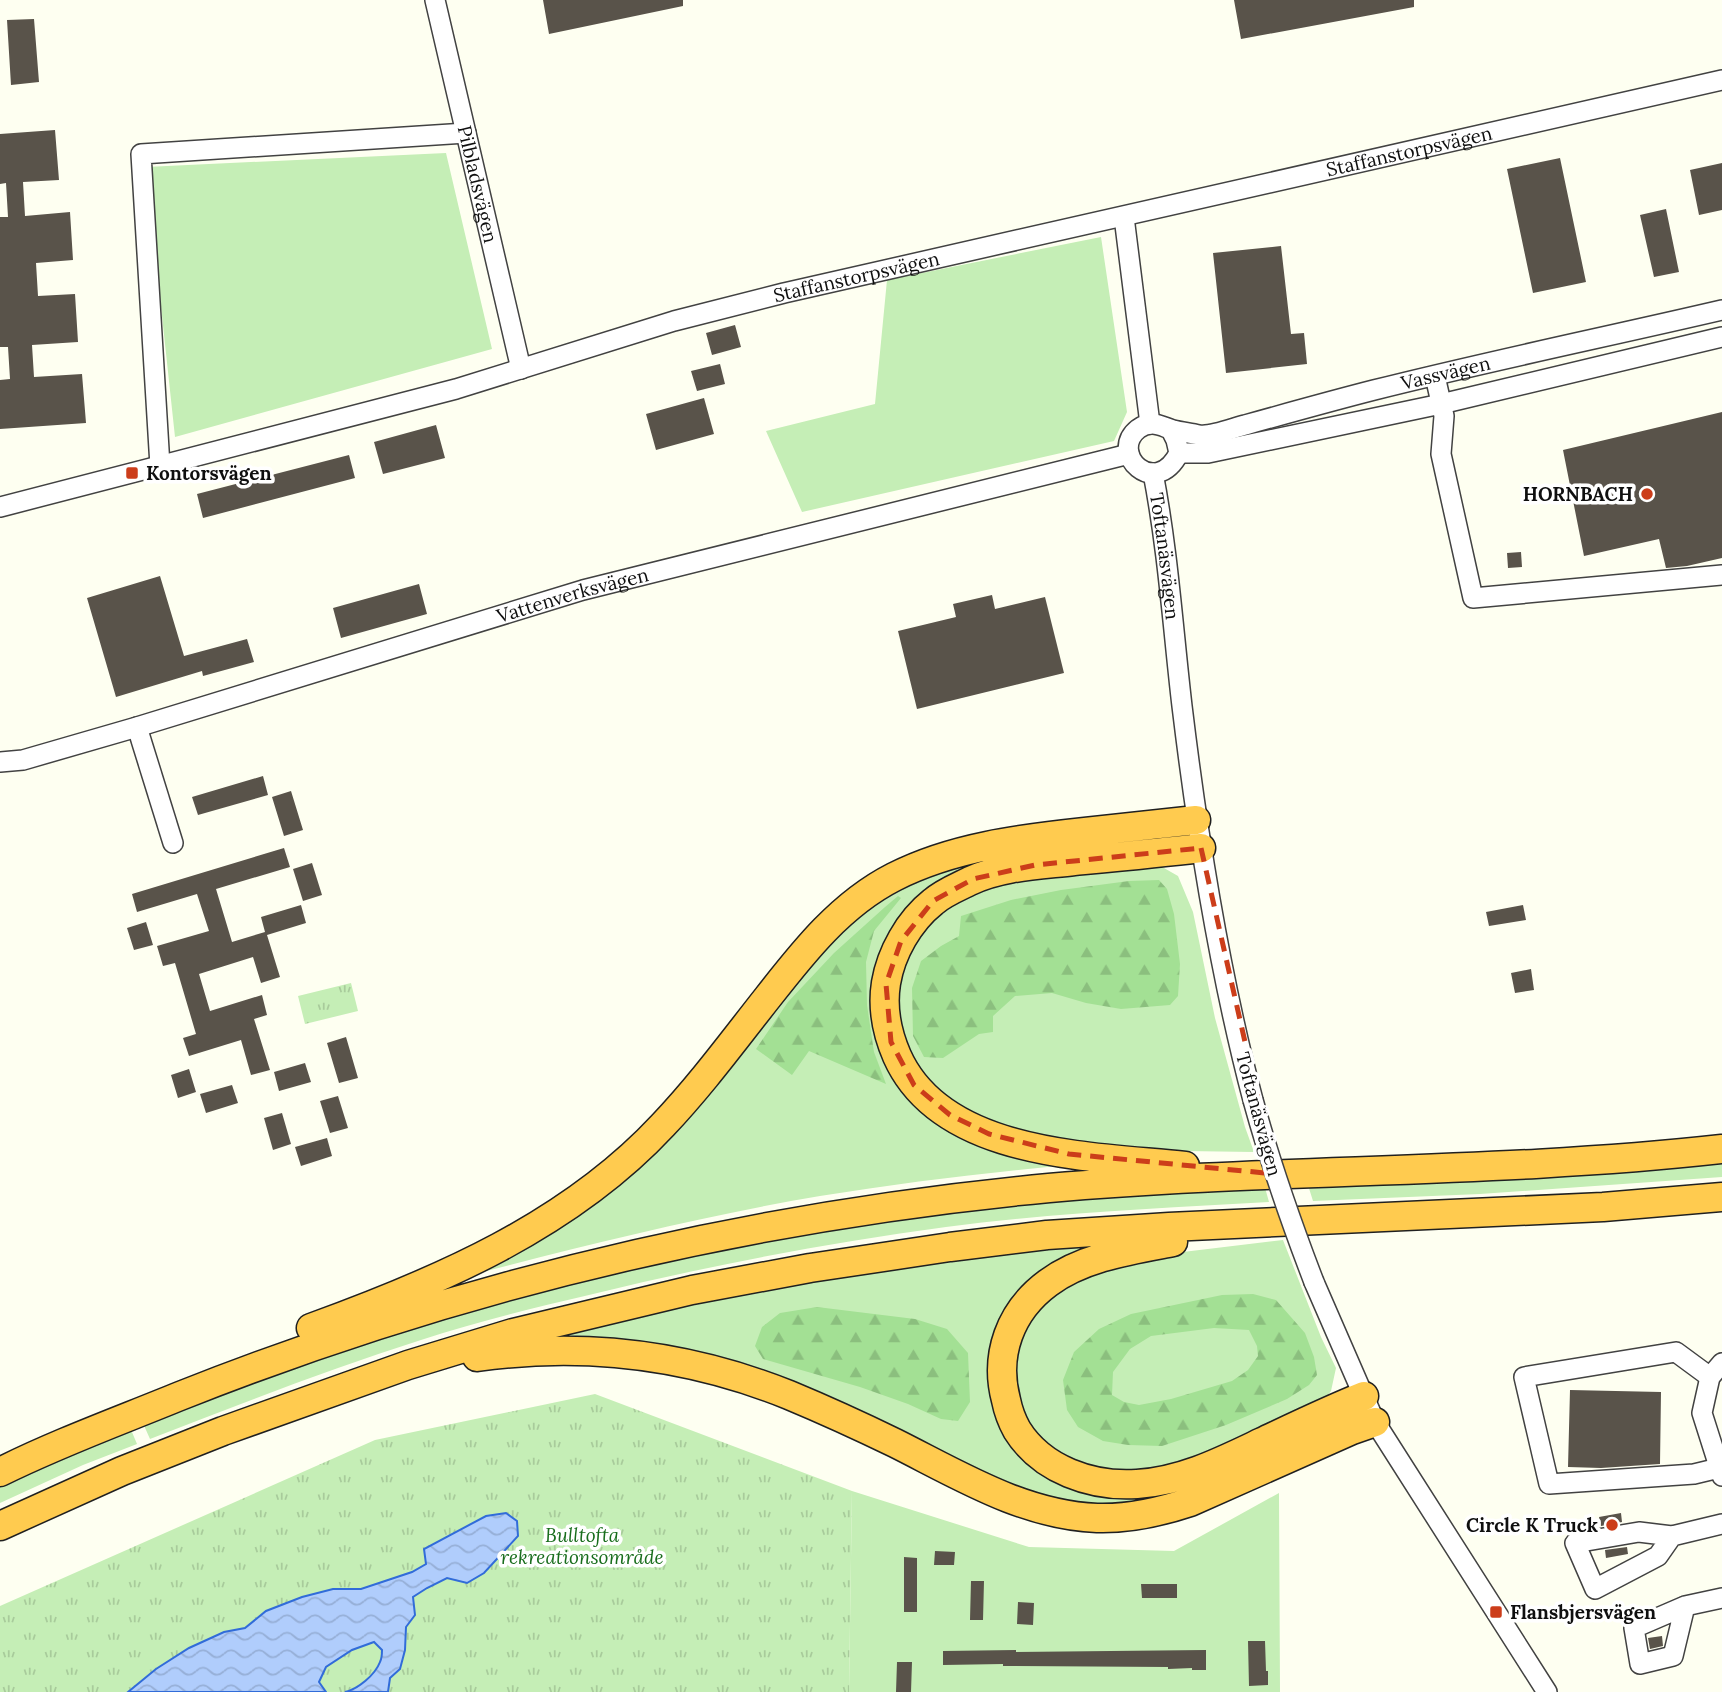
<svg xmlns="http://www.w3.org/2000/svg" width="1722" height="1692" font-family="Lora,serif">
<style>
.grass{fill:#c5eeb6}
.forest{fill:url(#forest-firs);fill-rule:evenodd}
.park{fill:url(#park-tufts)}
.water{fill:url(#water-waves);stroke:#316cd9;stroke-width:2}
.building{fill:#59534a}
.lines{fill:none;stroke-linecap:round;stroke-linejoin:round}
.minor-casing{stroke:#424242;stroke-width:22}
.highway-casing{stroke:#202020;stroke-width:31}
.minor{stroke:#fff;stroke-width:19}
.highway{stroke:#ffcb4f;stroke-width:28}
.minor-bridge-casing{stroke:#424242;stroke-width:22;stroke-linecap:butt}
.minor-bridge{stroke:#fff;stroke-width:19}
.marked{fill:none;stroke:#cc3d1a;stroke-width:5;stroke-dasharray:14 9;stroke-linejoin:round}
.poi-dot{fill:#cc3d1a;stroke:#fff;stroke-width:2.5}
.labels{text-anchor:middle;stroke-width:7;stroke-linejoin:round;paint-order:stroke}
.street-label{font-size:19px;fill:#0f0f0f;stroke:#fff}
.poi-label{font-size:19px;font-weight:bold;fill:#0f0f0f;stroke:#fff;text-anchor:start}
.park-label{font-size:19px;font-style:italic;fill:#186d1c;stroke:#fff}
</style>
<defs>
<pattern id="forest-firs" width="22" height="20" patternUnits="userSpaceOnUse" patternTransform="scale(1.75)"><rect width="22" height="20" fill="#a3e094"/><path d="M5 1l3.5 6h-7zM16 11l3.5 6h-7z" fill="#8bbf7e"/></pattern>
<pattern id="park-tufts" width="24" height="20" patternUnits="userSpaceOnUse" patternTransform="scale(1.75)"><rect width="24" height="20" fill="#c5eeb6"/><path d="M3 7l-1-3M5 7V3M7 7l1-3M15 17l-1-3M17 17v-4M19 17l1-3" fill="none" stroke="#a8cb9b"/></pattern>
<pattern id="water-waves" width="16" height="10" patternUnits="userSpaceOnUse" patternTransform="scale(1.75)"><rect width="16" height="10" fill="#b0cdfc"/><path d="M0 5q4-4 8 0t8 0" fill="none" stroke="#96afd7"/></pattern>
</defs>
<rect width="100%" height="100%" fill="#fefff1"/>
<path class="grass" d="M 446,153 L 492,349 L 175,437 L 146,167 Z
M 1101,237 L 1127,412 L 1114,441 L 802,512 L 766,431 L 875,404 L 887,280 Z
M 1109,838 L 1110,848 L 1002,860 L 882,954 L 911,1099 L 1079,1164 C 993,1172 906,1182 820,1196 C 696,1217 574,1248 452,1280 L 537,1237 L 783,992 L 865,905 L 953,862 Z
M 1157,864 L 1178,876 L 1193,912 L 1215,1018 L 1245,1127 L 1254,1152 L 1185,1151 L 1095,1144 L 1066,1140 L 1006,1127 L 974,1115 L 939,1093 L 910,1058 L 896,1010 L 899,981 L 907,952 L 918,935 L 945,908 L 995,882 Z
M 1722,1157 L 1722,1177 L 1480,1194 L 1313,1201 L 1307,1182 Z
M 1264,1184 L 1269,1202 C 1161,1208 1053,1213 946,1227 C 826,1243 707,1266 589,1295 C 533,1308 476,1322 421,1340 C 330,1369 240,1404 150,1439 L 142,1421 L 328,1351 L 628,1266 L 951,1208 Z
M 1141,1239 L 1014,1304 L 1012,1440 L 1155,1490 L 1190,1492 L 1109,1509 L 1039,1499 L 805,1393 L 504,1345 L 558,1330 L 891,1264 Z
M 1283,1240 L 1321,1337 L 1336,1368 L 1331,1391 L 1322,1403 L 1228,1444 L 1169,1468 L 1104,1472 L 1063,1458 L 1033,1431 L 1016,1397 L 1014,1364 L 1017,1345 L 1034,1311 L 1076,1279 L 1158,1255 Z
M 129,1425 L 137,1444 L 83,1465 L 0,1503 L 0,1483 Z
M 852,1491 L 1029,1547 L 1174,1551 L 1279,1493 L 1280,1692 L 849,1692 Z"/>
<path class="forest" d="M 1159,880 L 1167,889 L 1174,914 L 1180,964 L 1178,996 L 1170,1005 L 1121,1009 L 1086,1003 L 1052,993 L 1015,996 L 993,1016 L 993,1032 L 979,1034 L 943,1058 L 924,1057 L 913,1036 L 912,988 L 921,961 L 941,946 L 959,936 L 961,916 L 1011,900 L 1061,890 L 1129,881 Z
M 898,896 L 901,898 L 874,931 L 866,962 L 867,1005 L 874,1052 L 886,1084 L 809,1051 L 792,1075 L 756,1049 L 788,1002 L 834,953 L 885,907 Z
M 1253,1294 L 1276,1300 L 1305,1333 L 1314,1357 L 1317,1375 L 1309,1385 L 1287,1399 L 1226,1425 L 1162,1446 L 1128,1445 L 1103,1441 L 1078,1427 L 1067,1410 L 1063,1380 L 1074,1352 L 1099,1329 L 1131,1314 L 1222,1295 ZM 1214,1328 L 1249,1330 L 1257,1346 L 1258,1356 L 1248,1370 L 1232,1381 L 1171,1399 L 1139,1405 L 1124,1402 L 1112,1395 L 1113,1372 L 1130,1349 L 1151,1336 Z
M 817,1307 L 915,1319 L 947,1329 L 968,1353 L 970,1402 L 958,1421 L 941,1419 L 908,1404 L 860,1387 L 763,1359 L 755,1346 L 762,1327 L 780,1313 Z"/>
<path class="park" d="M 351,983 L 358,1011 L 305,1024 L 298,996 Z
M 595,1394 L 852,1491 L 849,1692 L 0,1692 L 0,1606 L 375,1440 Z"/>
<path class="water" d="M 506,1513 L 517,1521 L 518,1536 L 484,1573 L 467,1583 L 447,1578 L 427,1588 L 413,1597 L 415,1615 L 406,1627 L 405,1650 L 400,1669 L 390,1678 L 388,1692 L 345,1692 C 358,1689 375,1675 380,1662 C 382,1658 382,1654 382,1650 L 374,1642 L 352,1650 L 326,1667 L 319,1682 L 326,1692 L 128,1692 L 156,1669 L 189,1648 L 224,1632 L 245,1628 L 266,1611 L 302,1597 L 333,1589 L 361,1589 L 412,1572 L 426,1564 L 424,1549 L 486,1516 Z"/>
<path class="building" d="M 543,0 L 683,0 L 683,6 L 549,34 Z
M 1234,0 L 1414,0 L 1414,7 L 1241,39 Z
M 34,19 L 39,82 L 11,85 L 7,20 Z
M 55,130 L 59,180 L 23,182 L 25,216 L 70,212 L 73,260 L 36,263 L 38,296 L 75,294 L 78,342 L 32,345 L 34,377 L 82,374 L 86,423 L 0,429 L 0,380 L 10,379 L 8,347 L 0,347 L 0,217 L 8,217 L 6,183 L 0,184 L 0,134 Z
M 1560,158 L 1586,282 L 1533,293 L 1507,169 Z
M 1722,163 L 1722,210 L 1699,215 L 1690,170 Z
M 1666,209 L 1679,272 L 1654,277 L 1640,215 Z
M 1281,246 L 1291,334 L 1304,333 L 1307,364 L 1226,373 L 1213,253 Z
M 735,325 L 741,347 L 712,355 L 706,333 Z
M 720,364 L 725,384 L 697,391 L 691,371 Z
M 704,398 L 714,434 L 656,450 L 646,414 Z
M 1722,412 L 1722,558 L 1687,566 L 1666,568 L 1659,539 L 1584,556 L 1563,450 Z
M 436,425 L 445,458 L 383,474 L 374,442 Z
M 349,455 L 355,478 L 203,518 L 197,494 Z
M 1521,552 L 1522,567 L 1508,568 L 1507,553 Z
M 160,576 L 184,656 L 247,639 L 254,662 L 203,676 L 202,671 L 116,697 L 87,598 Z
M 419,584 L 427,614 L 341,638 L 333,608 Z
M 992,595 L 995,609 L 1045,597 L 1064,673 L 917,709 L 898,631 L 956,617 L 953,604 Z
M 263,776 L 268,795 L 198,815 L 192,797 Z
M 291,791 L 303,830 L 284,836 L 272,797 Z
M 284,848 L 290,867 L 216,889 L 232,942 L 265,932 L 261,917 L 301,905 L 306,923 L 267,935 L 280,977 L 261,983 L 253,957 L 199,974 L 210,1011 L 262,995 L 267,1015 L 254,1019 L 270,1070 L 251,1075 L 241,1040 L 189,1056 L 183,1038 L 196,1034 L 175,963 L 163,966 L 157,946 L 209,931 L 197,894 L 137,912 L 132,894 Z
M 312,863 L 322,895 L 303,901 L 293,869 Z
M 1523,905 L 1526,920 L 1489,926 L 1486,912 Z
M 146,922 L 153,945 L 134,950 L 127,928 Z
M 1531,969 L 1534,990 L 1515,993 L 1511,973 Z
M 346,1037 L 358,1078 L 339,1083 L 327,1043 Z
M 305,1063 L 311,1082 L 279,1091 L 274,1072 Z
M 189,1069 L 196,1092 L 178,1098 L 171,1075 Z
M 232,1085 L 238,1103 L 206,1113 L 200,1094 Z
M 338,1096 L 348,1128 L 330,1133 L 320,1101 Z
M 282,1113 L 291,1144 L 273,1150 L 264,1118 Z
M 327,1138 L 332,1156 L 301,1166 L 295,1147 Z
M 1570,1390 L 1661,1392 L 1660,1464 L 1601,1468 L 1568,1467 Z
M 1621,1513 L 1622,1522 L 1601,1526 L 1599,1517 Z
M 1627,1547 L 1628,1554 L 1606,1558 L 1605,1550 Z
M 935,1551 L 955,1552 L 954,1565 L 934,1565 Z
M 904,1557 L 917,1558 L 917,1612 L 904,1612 Z
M 971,1581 L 984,1581 L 983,1620 L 970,1620 Z
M 1141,1584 L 1177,1584 L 1177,1598 L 1142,1598 Z
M 1018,1602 L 1034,1603 L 1033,1625 L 1017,1624 Z
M 1662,1636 L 1663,1646 L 1650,1649 L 1648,1638 Z
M 1248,1641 L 1265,1641 L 1266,1671 L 1268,1671 L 1268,1685 L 1249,1686 Z
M 1016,1650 L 1016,1652 L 1206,1650 L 1206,1670 L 1192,1670 L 1192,1668 L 1168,1669 L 1168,1667 L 1003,1666 L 1003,1664 L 943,1665 L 943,1651 Z
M 897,1662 L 912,1662 L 911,1692 L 896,1692 Z"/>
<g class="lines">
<g class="minor-casing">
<g id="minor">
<path id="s1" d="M 435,0 L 521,369"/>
<path d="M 1124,217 L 1150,424"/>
<path d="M 1435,376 L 1444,416 L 1441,454 L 1473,598 L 1722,575"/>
<path id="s2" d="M 1171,430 L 1176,440 L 1179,453 C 1155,500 1108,453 1138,429 C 1142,426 1147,424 1152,424 C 1160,424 1166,428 1173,430 C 1181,432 1190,433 1199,435 C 1211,437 1233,428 1245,425 C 1288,413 1331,401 1374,390 C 1489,361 1606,337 1722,310"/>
<path d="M 1179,453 L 1208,453 L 1441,404 L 1722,337"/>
<path d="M 160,466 L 141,154 L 466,133"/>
<path id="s3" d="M 1153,473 C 1168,550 1173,629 1182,706 C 1198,839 1219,971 1253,1100"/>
<path id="s4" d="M 0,507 L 456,389 L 674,321 L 784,293 L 1722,80"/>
<path d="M 137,727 L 173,843"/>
<path id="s5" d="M 0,762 L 23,760 L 137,727 L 583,590 L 1129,454"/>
<path d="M 1314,1282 L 1375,1422 L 1547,1692"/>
<path d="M 1722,1363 L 1710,1377 L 1702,1413 L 1722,1476"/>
<path d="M 1710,1377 L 1676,1352 L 1524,1377 L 1549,1484 L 1694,1474 L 1719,1468"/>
<path d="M 1672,1536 L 1658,1556 L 1595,1589 L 1575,1543 L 1639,1532 L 1672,1536 L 1722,1524"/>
<path d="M 1685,1606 L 1673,1656 L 1640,1664 L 1634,1628 L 1685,1606 L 1722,1598"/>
</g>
</g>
<g class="highway-casing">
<path id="highway" d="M 1185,1166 C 1092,1156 942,1157 897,1056 C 887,1033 882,1008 886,983 C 891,953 909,921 933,902 C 943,893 958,887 970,881 C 1002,866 1040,865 1074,861 C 1116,857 1159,853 1201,848
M 1173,1242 C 1131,1250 1083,1257 1048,1283 C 1010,1311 994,1355 1006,1400 C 1008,1410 1012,1421 1017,1430 C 1042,1470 1092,1487 1137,1484 C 1183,1481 1222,1461 1262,1442 C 1296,1426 1329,1410 1364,1396
M 311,1328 C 438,1282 569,1226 663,1125 C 701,1085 734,1040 768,997 C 804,951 841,904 894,877 C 953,847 1020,839 1085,832 C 1122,828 1159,824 1196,820
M 477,1357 C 583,1342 689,1355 789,1395 C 825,1410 860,1426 895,1443 C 959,1475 1023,1515 1097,1518 C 1129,1519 1160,1512 1190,1502 L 1352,1430 L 1375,1422
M 0,1472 C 58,1443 119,1421 180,1396 C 457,1286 751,1216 1049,1188 C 1273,1168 1498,1174 1722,1149
M 0,1526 L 122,1471 L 223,1431 L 408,1365 L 513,1333 L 692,1290 L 810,1268 L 950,1247 L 1047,1235 L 1169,1227 L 1603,1207 L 1722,1197"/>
</g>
<use href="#minor" class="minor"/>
<use href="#highway" class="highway"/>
<g class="minor-bridge-casing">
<path id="minor-bridge" d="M 1253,1100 C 1270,1162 1291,1222 1314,1282"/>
</g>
<use href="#minor-bridge" class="minor-bridge"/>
</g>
<path class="marked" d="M 1201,848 L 1275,1174 L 1069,1154 L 989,1134 L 950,1115 L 914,1085 L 891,1042 L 886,984 L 901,941 L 933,901 L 973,879 L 1035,865 Z"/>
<g class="poi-dot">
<rect x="125" y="466" width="14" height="14" rx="3.5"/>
<circle cx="1647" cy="494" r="7"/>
<circle cx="1612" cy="1525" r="7"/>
<rect x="1489" y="1605" width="14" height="14" rx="3.5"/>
</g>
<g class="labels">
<g class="street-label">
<text dy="7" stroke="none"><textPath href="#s4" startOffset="1454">Staffanstorpsvägen</textPath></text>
<text dy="7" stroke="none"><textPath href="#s1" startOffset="189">Pilbladsvägen</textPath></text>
<text dy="7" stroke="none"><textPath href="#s4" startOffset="887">Staffanstorpsvägen</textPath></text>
<text dy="7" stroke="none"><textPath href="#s2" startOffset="438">Vassvägen</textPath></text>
<text dy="7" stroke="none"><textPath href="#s3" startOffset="84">Toftanäsvägen</textPath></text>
<text dy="7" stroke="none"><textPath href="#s5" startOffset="597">Vattenverksvägen</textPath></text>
<text transform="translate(1259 1114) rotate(75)" y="7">Toftanäsvägen</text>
</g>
<g class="poi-label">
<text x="146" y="480">Kontorsvägen</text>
<text x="1633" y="501" text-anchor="end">HORNBACH</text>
<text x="1598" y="1532" text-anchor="end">Circle K Truck</text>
<text x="1510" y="1619">Flansbjersvägen</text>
</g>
<g class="park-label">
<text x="582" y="1542">Bulltofta<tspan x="582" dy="22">rekreationsområde</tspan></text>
</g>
</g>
</svg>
